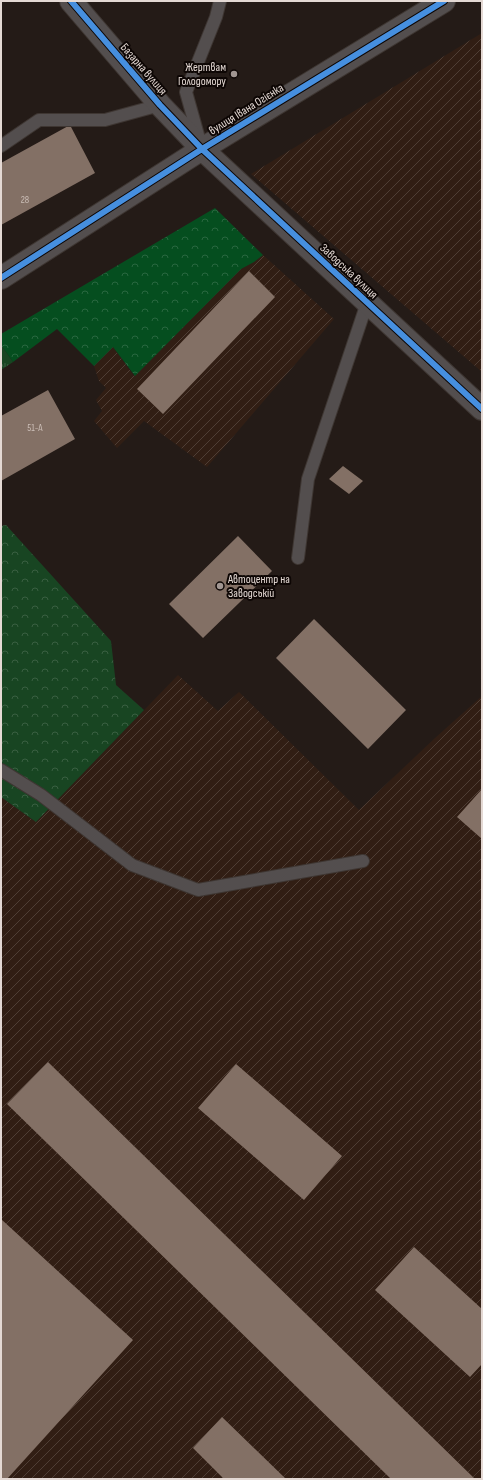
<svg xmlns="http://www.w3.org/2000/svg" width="483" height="1480" font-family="'Sofia Sans Condensed',sans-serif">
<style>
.industrial{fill:url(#industrial-furrows)}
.grass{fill:url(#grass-tufts)}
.forest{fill:url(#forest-crowns)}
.park{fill:url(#park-crowns)}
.building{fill:#837065}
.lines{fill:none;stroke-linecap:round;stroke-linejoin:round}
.lane-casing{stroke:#3e3632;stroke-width:14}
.street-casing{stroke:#3e3632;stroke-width:24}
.lane{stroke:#534e4e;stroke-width:12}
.street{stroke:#534e4e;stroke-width:22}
.cycleway-casing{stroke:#0d0604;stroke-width:8}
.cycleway{stroke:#468fdf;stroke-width:6}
.poi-dot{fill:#a19692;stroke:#0d0604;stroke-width:1.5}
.labels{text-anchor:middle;stroke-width:4;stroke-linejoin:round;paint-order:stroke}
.number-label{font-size:10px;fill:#ccbfb8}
.poi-label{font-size:12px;fill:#e4d9d4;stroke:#0d0604;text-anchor:end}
.street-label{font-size:12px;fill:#e4d9d4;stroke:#0d0604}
</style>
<defs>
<pattern id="industrial-furrows" width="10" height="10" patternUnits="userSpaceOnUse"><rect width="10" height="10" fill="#311e14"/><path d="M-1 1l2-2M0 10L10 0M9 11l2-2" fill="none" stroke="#4f3e35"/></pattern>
<pattern id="grass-tufts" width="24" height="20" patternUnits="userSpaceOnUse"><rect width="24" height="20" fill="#184522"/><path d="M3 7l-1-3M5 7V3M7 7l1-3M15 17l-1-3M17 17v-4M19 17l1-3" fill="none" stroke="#395f41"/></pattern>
<pattern id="forest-crowns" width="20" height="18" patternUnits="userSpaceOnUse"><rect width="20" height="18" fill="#054e1f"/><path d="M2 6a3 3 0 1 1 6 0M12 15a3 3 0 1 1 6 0" fill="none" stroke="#29673f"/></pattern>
<pattern id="park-crowns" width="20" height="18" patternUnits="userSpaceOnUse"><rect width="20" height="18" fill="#184522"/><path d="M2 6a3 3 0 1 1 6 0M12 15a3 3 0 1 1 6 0" fill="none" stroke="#395f41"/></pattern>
</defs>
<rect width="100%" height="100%" fill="#241b17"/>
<path class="industrial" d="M 482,33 L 482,372 L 251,174 Z
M 263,255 L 334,319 L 207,467 L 144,421 L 117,448 L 94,421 L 102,411 L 96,400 L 106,388 L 99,381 L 94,366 L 113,347 L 134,376 L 241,269 L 254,262 Z
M 178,675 L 218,711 L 239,692 L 359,810 L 435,738 L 482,696 L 482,1479 L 1,1479 L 1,797 L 36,822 Z"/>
<path class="grass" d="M 1,345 L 13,362 L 1,370 Z"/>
<path class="forest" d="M 215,208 L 263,255 L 254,262 L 241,269 L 135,376 L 113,347 L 94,366 L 57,329 L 13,362 L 1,345 L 1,334 Z"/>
<path class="park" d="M 6,525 L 111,641 L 116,685 L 144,710 L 36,822 L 1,797 L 1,526 Z"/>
<path class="building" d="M 70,125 L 95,173 L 1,225 L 1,163 Z
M 249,271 L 275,297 L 163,414 L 137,389 Z
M 48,390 L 75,439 L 1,481 L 1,416 Z
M 343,466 L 363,481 L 349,494 L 329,479 Z
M 238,536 L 272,571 L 203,638 L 169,604 Z
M 314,619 L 406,710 L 368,749 L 276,658 Z
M 482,789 L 482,839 L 457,817 Z
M 48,1062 L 475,1479 L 391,1479 L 7,1104 Z
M 236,1064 L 342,1156 L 304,1200 L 198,1108 Z
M 1,1219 L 133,1340 L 7,1479 L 1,1479 Z
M 414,1247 L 482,1309 L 482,1364 L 470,1377 L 375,1290 Z
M 222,1417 L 286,1479 L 224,1479 L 193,1448 Z"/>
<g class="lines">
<g class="lane-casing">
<path id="lane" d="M 200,142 L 186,92 L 216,17 L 220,1
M 1,146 L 39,120 L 105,120 L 160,105
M 298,558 L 308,479 L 367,303
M 1,770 L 41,795 L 132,865 L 198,890 L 363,861"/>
</g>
<g class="street-casing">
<path id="street" d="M 71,1 L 160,105 L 202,149 L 482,409
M 1,278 L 202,149 L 444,1"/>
</g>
<use href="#lane" class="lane"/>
<use href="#street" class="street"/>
<g class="cycleway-casing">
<path id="cycleway" d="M 71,1 L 160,105 L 202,149 L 482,409
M 1,278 L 202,149 L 444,1"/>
</g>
<use href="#cycleway" class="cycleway"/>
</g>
<g class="poi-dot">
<circle cx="234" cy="74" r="4"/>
<circle cx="220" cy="586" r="4"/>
</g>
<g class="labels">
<g class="number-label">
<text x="25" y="203">28</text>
<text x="35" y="431">51-А</text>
</g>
<g class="poi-label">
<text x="226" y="71">Жертвам<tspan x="226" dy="14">Голодомору</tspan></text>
<text x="228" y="583" text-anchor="start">Автоцентр на<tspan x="228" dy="14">Заводській</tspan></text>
</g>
<g class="street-label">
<text transform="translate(144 69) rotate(49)" y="4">Базарна вулиця</text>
<text transform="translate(246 109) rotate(-32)" y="4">вулиця Івана Огієнка</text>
<text transform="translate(349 271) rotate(43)" y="4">Заводська вулиця</text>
</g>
</g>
<rect width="483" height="1480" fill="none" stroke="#e4d9d4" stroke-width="4"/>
</svg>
